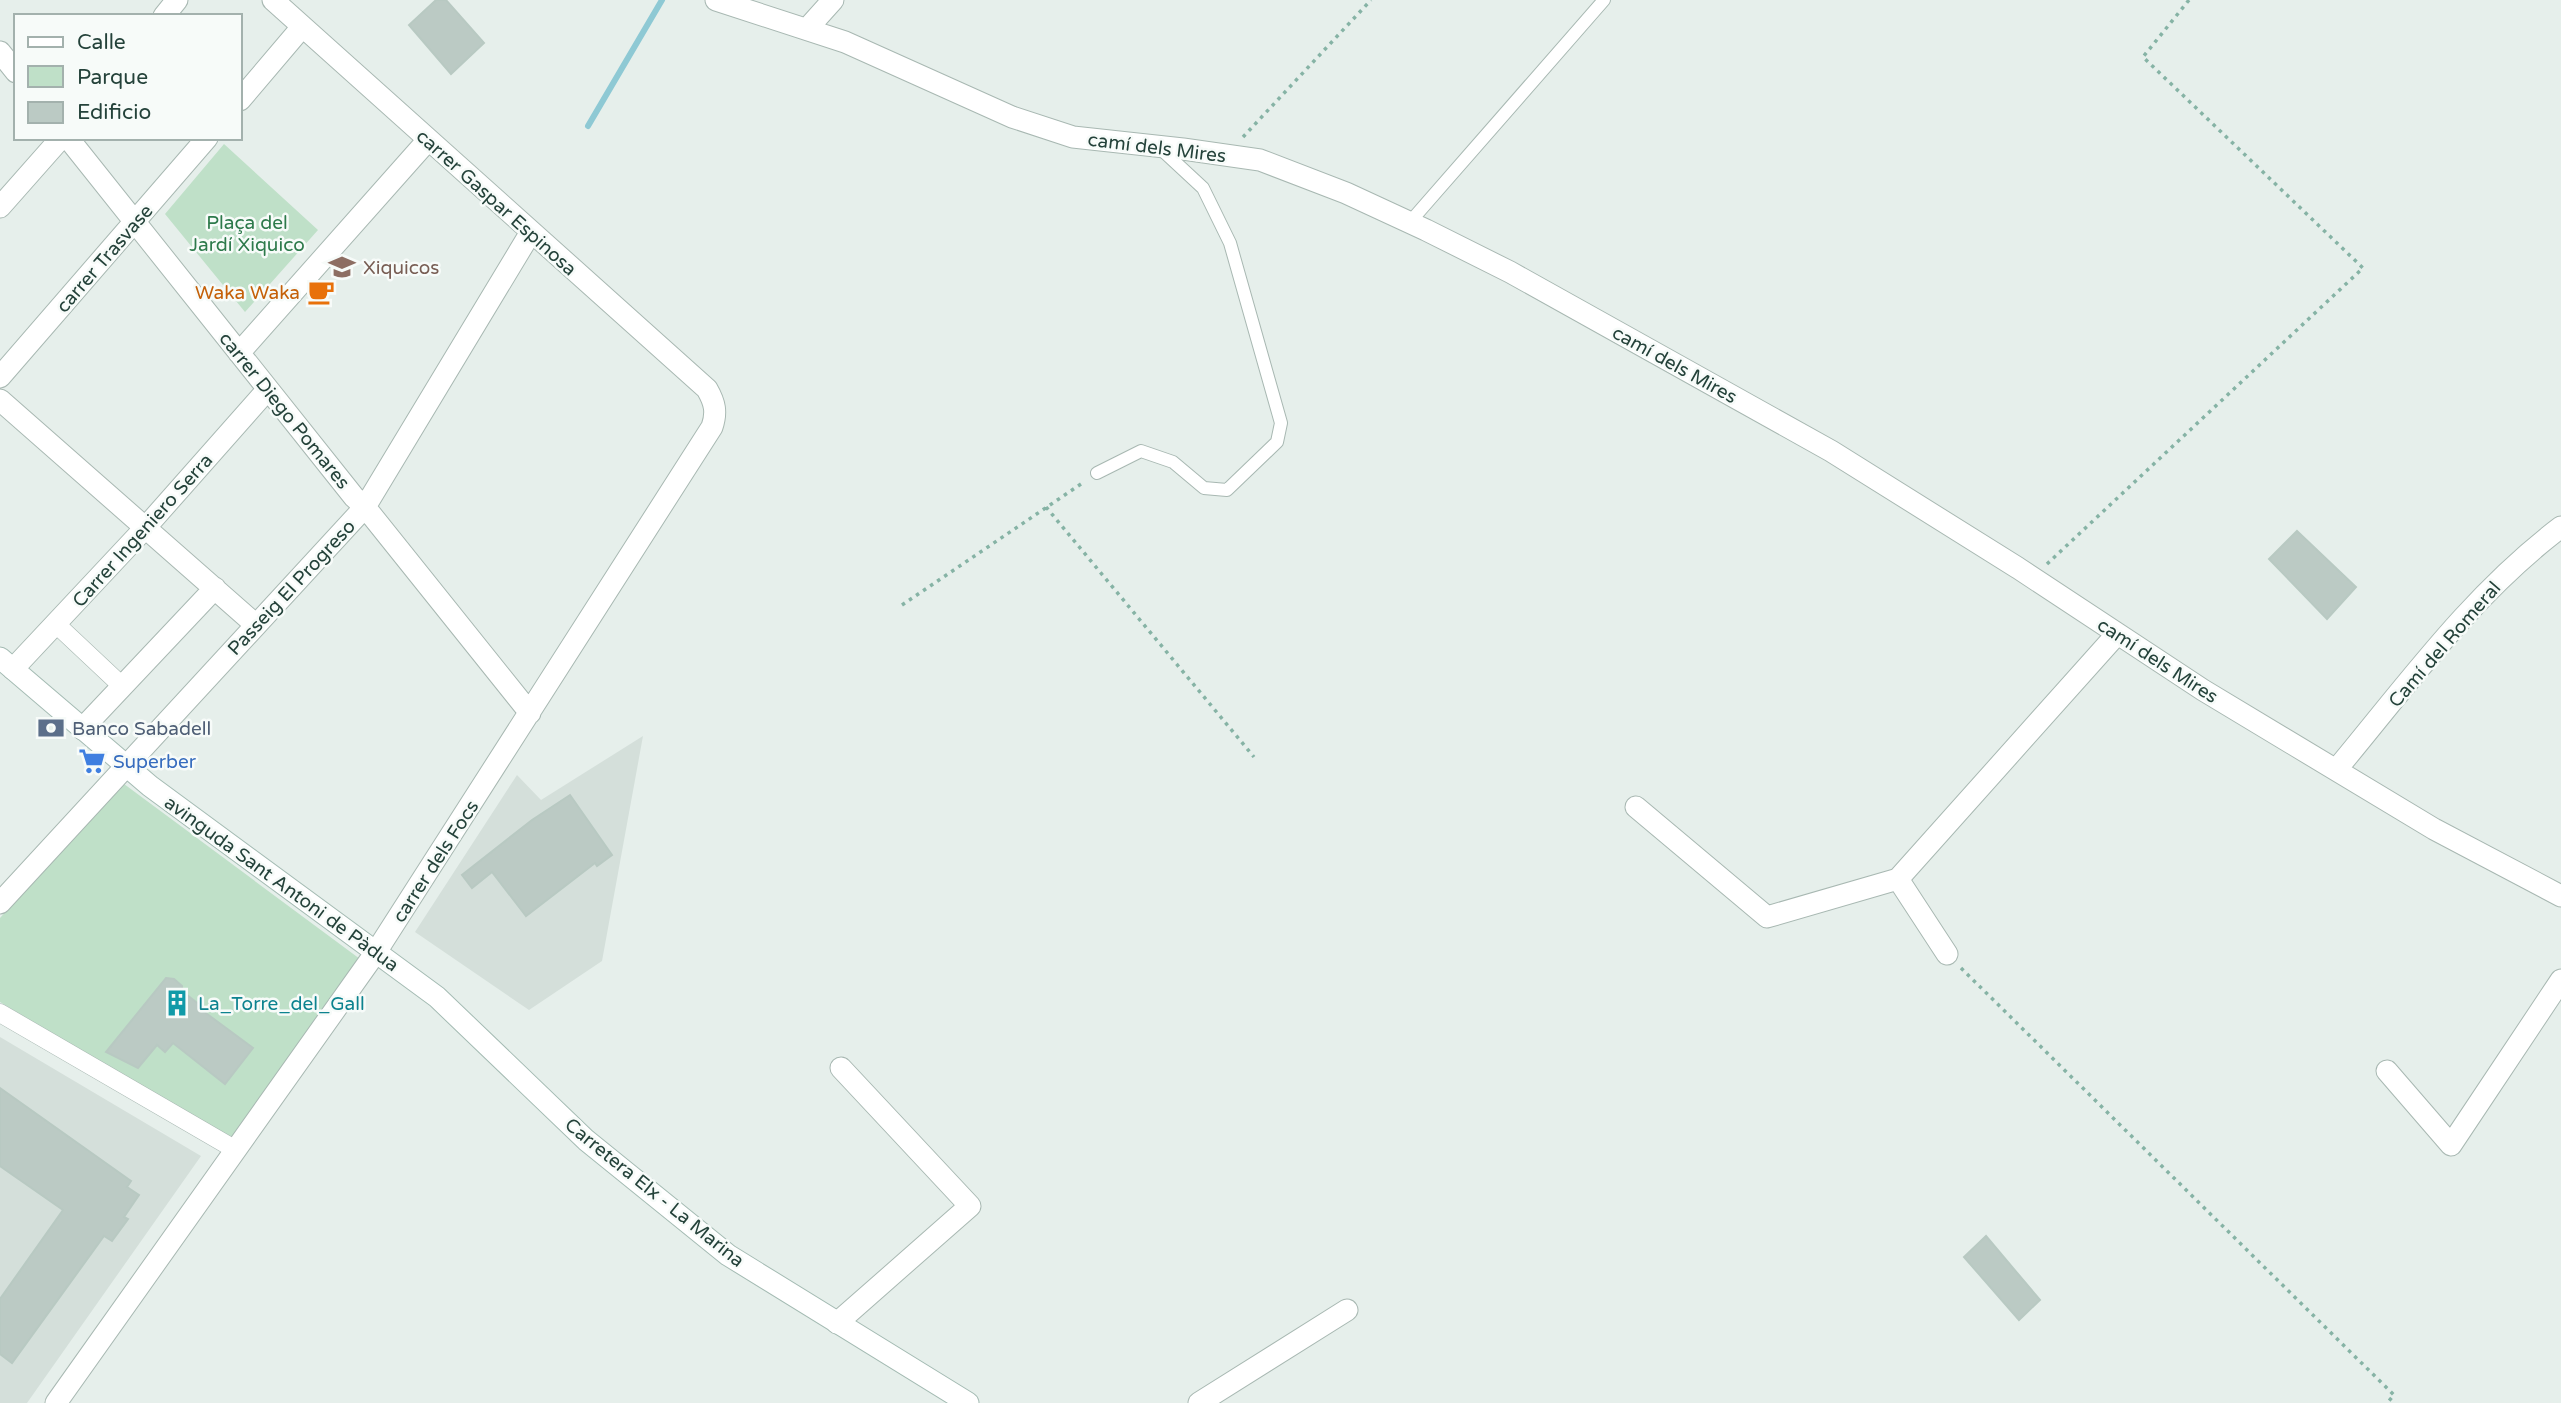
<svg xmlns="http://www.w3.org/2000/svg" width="2561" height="1403" font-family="'Varela Round',sans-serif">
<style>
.built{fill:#d4dfda}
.green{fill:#bfe0c8}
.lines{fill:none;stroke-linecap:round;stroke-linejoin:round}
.stream{stroke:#8ec9d4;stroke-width:6}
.building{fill:#bbcac4;stroke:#b8c9c2;stroke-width:2}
.service-casing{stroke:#a8b8b2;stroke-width:14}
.pedestrian-casing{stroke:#a8b8b2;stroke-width:19}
.minor-casing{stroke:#a8b8b2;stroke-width:23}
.secondary-casing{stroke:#a4bbb3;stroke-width:23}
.path{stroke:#86b3a5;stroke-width:3.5;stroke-dasharray:3.5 5;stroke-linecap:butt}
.service{stroke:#fff;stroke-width:12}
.pedestrian{stroke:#fff;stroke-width:18}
.minor{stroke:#fff;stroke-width:21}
.secondary{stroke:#fff;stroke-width:21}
.labels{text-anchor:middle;stroke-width:5;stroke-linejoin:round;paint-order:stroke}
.street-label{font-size:19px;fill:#24423a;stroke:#f7fbf9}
.park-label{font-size:19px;fill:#2d7a4b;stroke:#f7fbf9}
.education-label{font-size:19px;fill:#785e54;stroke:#f7fbf9;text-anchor:start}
.food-label{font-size:19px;fill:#c56008;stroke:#f7fbf9;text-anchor:end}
.service-label{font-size:19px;fill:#4e5e75;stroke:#f7fbf9;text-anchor:start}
.shop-label{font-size:19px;fill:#366cbe;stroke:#f7fbf9;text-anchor:start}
.culture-label{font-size:19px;fill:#0d838f;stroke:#f7fbf9;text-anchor:start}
</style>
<rect width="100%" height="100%" fill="#e6efeb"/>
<path class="built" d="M 643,736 L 602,961 L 529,1010 L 415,932 L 517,775 L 541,800 Z
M 0,1037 L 201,1156 L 27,1403 L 0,1403 Z"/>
<path class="green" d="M 224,144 L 318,230 L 245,312 L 165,214 Z
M 120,781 L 360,959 L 233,1142 L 0,1002 L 0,918 Z"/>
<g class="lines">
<path class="stream" d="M 588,126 L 662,0"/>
</g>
<path class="building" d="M 436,0 L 446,0 L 484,43 L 451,74 L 409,25 Z
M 2297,531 L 2356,587 L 2327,619 L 2269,559 Z
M 570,795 L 612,855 L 597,866 L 595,863 L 526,916 L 492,872 L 472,888 L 462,875 L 532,820 Z
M 166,978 L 174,979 L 182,986 L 182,991 L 205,1009 L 203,1011 L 253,1048 L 225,1084 L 173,1043 L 165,1052 L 157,1045 L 138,1068 L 106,1052 Z
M 0,1088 L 131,1181 L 127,1187 L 139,1195 L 124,1217 L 128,1219 L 112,1241 L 104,1236 L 12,1363 L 0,1354 L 0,1299 L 63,1210 L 0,1166 Z
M 1986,1236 L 2040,1300 L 2019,1320 L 1964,1257 Z"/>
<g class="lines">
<g class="service-casing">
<path id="service" d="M 1410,222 L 1604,0
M 1097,473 L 1141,451 L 1173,462 L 1204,488 L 1227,490 L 1277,442 L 1281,423 L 1230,243 L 1203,188 L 1161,149"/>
</g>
<g class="pedestrian-casing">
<path id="pedestrian" d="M 56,624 L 122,686
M 0,1013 L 236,1150"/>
</g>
<g class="minor-casing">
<path id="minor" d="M 716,0 L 845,42 L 1012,117 L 1073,137 L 1183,149 L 1260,160 L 1346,193 L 1426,230 L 1510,272 L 1831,451 L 2018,568 L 2203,690 L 2434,829 L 2561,896
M 164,16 L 177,0
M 807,29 L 833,0
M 0,52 L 16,72
M 240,100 L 302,27
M 68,138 L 354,497 L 365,507 L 530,713
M 0,207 L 61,138
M 239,353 L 428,140
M 0,377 L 207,138
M 0,400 L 256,625
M 13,669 L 146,527 L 268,389
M 82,729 L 215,588
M 2336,770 C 2406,686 2472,594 2561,527
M 1636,807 L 1767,917 L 1898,879 L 2117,634
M 1898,879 L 1947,954
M 0,903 L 365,507 L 531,232
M 2387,1071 L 2451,1145 L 2561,980
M 837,1323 L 970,1206 L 841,1068
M 56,1403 L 376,952 L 712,427 C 717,412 715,403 707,389 L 273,0
M 1199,1403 L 1347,1310"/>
</g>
<g class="secondary-casing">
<path id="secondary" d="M 0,658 L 150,786 L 437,997 L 586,1140 L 728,1255 L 968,1403"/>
</g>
<path class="path" d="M 1243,137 L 1371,0
M 1046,507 L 1254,757
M 2047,564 L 2363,268 L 2143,57 L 2189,0
M 902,605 L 1084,482
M 1961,968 L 2394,1395 L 2387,1403"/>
<use href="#service" class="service"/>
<use href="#pedestrian" class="pedestrian"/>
<use href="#minor" class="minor"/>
<use href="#secondary" class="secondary"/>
</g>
<defs>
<g id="school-bare" transform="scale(2.1)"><path d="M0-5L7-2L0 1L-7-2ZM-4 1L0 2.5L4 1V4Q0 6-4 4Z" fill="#8d6e63" stroke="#f7fbf9" stroke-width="2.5" paint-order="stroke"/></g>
<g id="cafe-bare" transform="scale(2.1)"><path d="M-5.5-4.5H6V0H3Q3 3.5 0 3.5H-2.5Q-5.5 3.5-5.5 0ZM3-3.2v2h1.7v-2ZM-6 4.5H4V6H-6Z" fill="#e8710a" stroke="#f7fbf9" stroke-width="2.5" paint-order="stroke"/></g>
<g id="bank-bare" transform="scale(2.1)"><path d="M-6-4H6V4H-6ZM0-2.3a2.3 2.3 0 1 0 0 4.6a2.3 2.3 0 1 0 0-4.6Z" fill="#5c6f8a" stroke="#f7fbf9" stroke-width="2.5" paint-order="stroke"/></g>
<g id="supermarket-bare" transform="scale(2.1)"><path d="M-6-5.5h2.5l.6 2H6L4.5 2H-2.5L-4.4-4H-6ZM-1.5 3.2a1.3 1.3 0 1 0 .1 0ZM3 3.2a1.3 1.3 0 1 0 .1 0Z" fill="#3f7fe0" stroke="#f7fbf9" stroke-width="2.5" paint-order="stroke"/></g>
<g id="building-bare" transform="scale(2.1)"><path d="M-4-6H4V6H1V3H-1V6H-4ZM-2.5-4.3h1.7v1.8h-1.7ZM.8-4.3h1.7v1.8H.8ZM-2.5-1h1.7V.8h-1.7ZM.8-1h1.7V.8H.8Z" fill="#0f9aa8" stroke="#f7fbf9" stroke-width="2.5" paint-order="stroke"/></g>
</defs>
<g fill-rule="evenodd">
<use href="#school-bare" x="342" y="267"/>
<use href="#cafe-bare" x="321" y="292"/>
<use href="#bank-bare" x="51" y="728"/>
<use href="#supermarket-bare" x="92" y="761"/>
<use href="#building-bare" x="177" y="1003"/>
</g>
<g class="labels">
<g class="street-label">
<text transform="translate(1157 147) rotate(7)" y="7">camí dels Mires</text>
<text transform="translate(497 202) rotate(42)" y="7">carrer Gaspar Espinosa</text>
<text transform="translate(104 258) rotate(-49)" y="7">carrer Trasvase</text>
<text transform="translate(1675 364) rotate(29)" y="7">camí dels Mires</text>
<text transform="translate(285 410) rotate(51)" y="7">carrer Diego Pomares</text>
<text transform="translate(142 530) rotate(-48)" y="7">Carrer Ingeniero Serra</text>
<text transform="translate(291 587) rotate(-47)" y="7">Passeig El Progreso</text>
<text transform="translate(2444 644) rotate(-49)" y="7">Camí del Romeral</text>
<text transform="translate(2158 660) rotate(33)" y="7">camí dels Mires</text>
<text transform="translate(435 861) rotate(-57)" y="7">carrer dels Focs</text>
<text transform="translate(282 883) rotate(36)" y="7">avinguda Sant Antoni de Pàdua</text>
<text transform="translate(655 1192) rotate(39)" y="7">Carretera Elx - La Marina</text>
</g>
<g class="park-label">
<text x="247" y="229">Plaça del<tspan x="247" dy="22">Jardí Xiquico</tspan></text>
</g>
<g class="education-label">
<text x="363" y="274">Xiquicos</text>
</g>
<g class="food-label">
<text x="300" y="299">Waka Waka</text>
</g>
<g class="service-label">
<text x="72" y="735">Banco Sabadell</text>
</g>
<g class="shop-label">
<text x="113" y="768">Superber</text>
</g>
<g class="culture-label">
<text x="198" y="1010">La_Torre_del_Gall</text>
</g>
</g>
<rect x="14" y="14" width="228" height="126" fill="#f7fbf9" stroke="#a3b1ad" stroke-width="2"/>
<rect x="28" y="37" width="35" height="10" fill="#ffffff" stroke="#a3b1ad" stroke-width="2"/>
<text x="77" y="49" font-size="21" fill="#24423a">Calle</text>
<rect x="28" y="66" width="35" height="21" fill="#bfe0c8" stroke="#a3b1ad" stroke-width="2"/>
<text x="77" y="84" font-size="21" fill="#24423a">Parque</text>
<rect x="28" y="102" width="35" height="21" fill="#bbcac4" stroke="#a3b1ad" stroke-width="2"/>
<text x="77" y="119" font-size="21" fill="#24423a">Edificio</text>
</svg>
